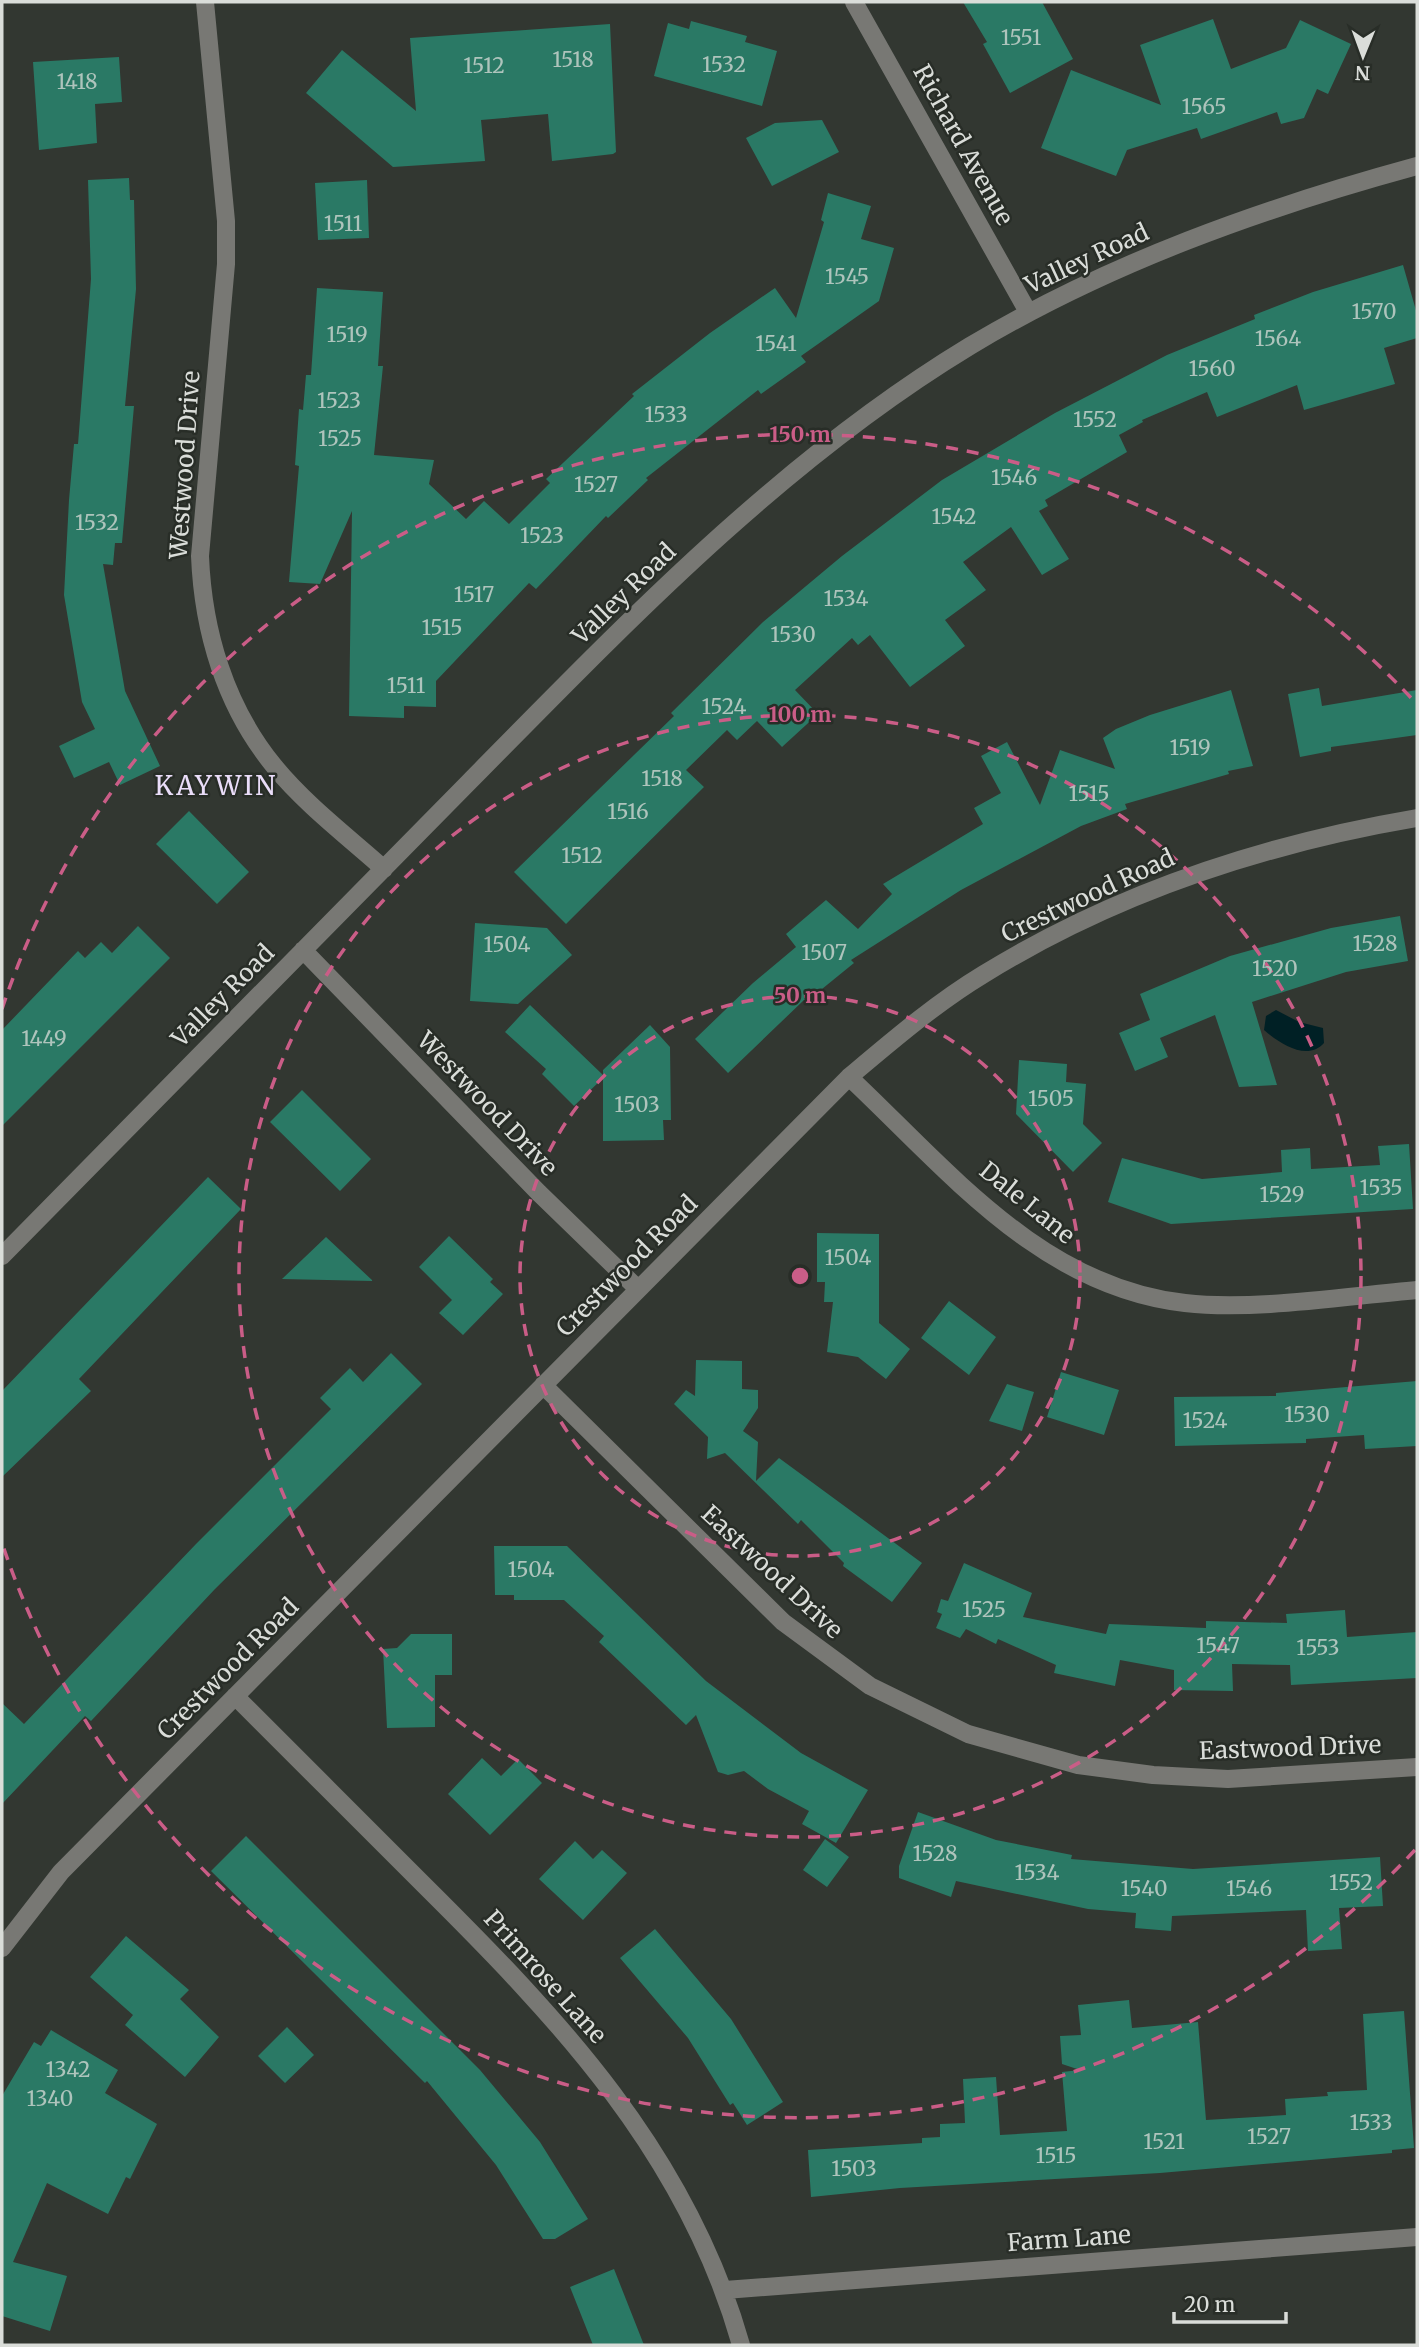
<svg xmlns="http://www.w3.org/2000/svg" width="1419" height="2347" font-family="Merriweather,serif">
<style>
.water{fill:#002025}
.building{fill:#2a7965}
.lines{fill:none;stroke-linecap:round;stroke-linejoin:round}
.minor{stroke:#787874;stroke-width:18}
.ring{fill:none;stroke:#ca5d87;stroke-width:3.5;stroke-dasharray:12 9}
.labels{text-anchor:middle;stroke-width:5;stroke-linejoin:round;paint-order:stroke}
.number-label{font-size:21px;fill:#aec4bc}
.street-label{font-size:24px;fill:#daddd9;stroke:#282d27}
.neighbourhood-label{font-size:26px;letter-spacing:2px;fill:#eaddf9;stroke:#282d27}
.centre{fill:#ca5d87;stroke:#282d27;stroke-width:3.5}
.ring-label{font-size:21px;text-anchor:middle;font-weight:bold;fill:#ca5d87;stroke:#282d27;stroke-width:5;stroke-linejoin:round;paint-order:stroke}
</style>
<rect width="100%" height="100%" fill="#323731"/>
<path class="water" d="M 1276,1010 L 1299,1022 L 1323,1028 L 1324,1043 C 1307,1062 1279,1043 1264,1030 L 1266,1016 Z"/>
<path class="building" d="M 963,2 L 1042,2 L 1073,59 L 1010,93 L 983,44 L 987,42 Z
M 1213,19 L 1231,69 L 1286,48 L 1300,20 L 1351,44 L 1328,94 L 1317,89 L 1304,118 L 1281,124 L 1277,112 L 1201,139 L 1197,128 L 1127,150 L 1116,176 L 1041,148 L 1071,70 L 1161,105 L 1140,45 Z
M 691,21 L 747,36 L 745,42 L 777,51 L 762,106 L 654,76 L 668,23 L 689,29 Z
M 610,24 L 616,152 L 613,154 L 552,161 L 548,114 L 481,120 L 485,161 L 393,167 L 306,93 L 342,50 L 416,111 L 410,38 Z
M 119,57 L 122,102 L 95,104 L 97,143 L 39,150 L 33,62 Z
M 822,120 L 839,152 L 772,186 L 746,138 L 775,123 Z
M 129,178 L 130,200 L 134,200 L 136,289 L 125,406 L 134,406 L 122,543 L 115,543 L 113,565 L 103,564 L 125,691 L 160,766 L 120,785 L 109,762 L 74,778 L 59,746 L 95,729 L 82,702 L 64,595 L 69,500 L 74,444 L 78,444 L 91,279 L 88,180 Z
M 367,180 L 369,238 L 318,240 L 315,183 Z
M 828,193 L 871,206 L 861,239 L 894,248 L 879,301 L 801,356 L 806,362 L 761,394 L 758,390 L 646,478 L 648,480 L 608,518 L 606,516 L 536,589 L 529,583 L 436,681 L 436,707 L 404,706 L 404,718 L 349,716 L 352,511 L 320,584 L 289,582 L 299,466 L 295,465 L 299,409 L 303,410 L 306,375 L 311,375 L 317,288 L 383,292 L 378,366 L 383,366 L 374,455 L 434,460 L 429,484 L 466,519 L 484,501 L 509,524 L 550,483 L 546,479 L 634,396 L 632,394 L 710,333 L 775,288 L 796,318 L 824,222 L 821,220 Z
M 1403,265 L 1417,314 L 1417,338 L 1384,348 L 1395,384 L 1304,410 L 1297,385 L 1217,417 L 1207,392 L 1142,420 L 1143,422 L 1119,435 L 1127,452 L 1045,500 L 1048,506 L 1039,511 L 1069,559 L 1042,575 L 1011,527 L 963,562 L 986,590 L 945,620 L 965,646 L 910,687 L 870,635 L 858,645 L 852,638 L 795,690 L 818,714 L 782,747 L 757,721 L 737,740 L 727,730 L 686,770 L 704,787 L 566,924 L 514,872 L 674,716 L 671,713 L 763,622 L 842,556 L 942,480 L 1055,413 L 1167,355 L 1255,319 L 1254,315 L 1313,292 Z
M 1319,688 L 1322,706 L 1417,690 L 1417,735 L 1331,747 L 1331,751 L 1300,757 L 1288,694 Z
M 1231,690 L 1253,766 L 1228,771 L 1229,774 L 1125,804 L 1127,809 L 1081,826 L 961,890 L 851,960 L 854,963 L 806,1002 L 804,1000 L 728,1073 L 695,1039 L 753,983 L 796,947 L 786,934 L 826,900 L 858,929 L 892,894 L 883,884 L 983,824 L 974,808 L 1001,793 L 981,756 L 1007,742 L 1040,805 L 1060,750 L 1115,769 L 1103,738 L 1116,729 L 1150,715 Z
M 189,811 L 249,872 L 217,904 L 156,844 Z
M 1400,916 L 1408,961 L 1346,972 L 1252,1002 L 1277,1085 L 1239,1087 L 1215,1015 L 1160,1038 L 1168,1057 L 1135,1071 L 1119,1033 L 1150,1020 L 1140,994 L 1230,956 L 1331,928 Z
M 475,923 L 547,928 L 572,955 L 518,1004 L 470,1001 Z
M 138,926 L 170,958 L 2,1126 L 2,1030 L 78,951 L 85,958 L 101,942 L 112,953 Z
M 530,1005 L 603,1075 L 603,1070 L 650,1025 L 670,1047 L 671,1120 L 663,1120 L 664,1140 L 603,1141 L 603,1078 L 574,1106 L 542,1074 L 546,1069 L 505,1032 Z
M 1019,1060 L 1067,1064 L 1066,1082 L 1086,1084 L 1083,1124 L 1102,1143 L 1073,1172 L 1016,1114 Z
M 302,1090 L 371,1159 L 340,1191 L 270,1122 Z
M 1409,1144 L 1413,1209 L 1171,1224 L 1108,1202 L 1122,1158 L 1202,1179 L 1282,1172 L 1281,1150 L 1310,1148 L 1311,1169 L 1380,1165 L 1378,1146 Z
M 208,1177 L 241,1209 L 79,1379 L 91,1391 L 2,1477 L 2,1391 Z
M 817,1233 L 879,1234 L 879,1323 L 910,1349 L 886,1379 L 858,1357 L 827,1352 L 833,1302 L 824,1302 L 825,1282 L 817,1282 Z
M 449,1236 L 493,1279 L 490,1282 L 503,1294 L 463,1335 L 439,1313 L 452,1300 L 419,1267 Z
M 326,1237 L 373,1281 L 282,1279 Z
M 949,1301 L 996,1337 L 969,1375 L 921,1338 Z
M 391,1353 L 422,1384 L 215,1589 L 91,1721 L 85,1716 L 2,1804 L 2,1703 L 24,1724 L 196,1544 L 331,1409 L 320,1398 L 350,1368 L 363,1382 Z
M 696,1360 L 742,1361 L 742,1389 L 758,1390 L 758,1408 L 743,1431 L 758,1442 L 756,1481 L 779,1458 L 922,1563 L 892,1602 L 843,1566 L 844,1563 L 801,1520 L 798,1524 L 725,1453 L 707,1459 L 708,1437 L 674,1404 L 686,1390 L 695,1396 Z
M 1061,1372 L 1119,1390 L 1104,1435 L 1047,1417 Z
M 1417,1381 L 1417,1446 L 1365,1449 L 1364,1435 L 1306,1439 L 1306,1443 L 1175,1446 L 1174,1397 L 1276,1396 L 1276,1393 Z
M 1007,1384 L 1034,1392 L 1022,1431 L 989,1421 Z
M 494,1546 L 567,1546 L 706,1681 L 801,1753 L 868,1790 L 836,1843 L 802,1824 L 809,1811 L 768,1789 L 744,1771 L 728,1775 L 718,1772 L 696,1715 L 686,1725 L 599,1642 L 604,1636 L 564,1600 L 514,1600 L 514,1595 L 495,1595 Z
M 964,1563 L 1032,1593 L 1023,1617 L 1106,1634 L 1109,1624 L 1206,1628 L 1206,1621 L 1287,1623 L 1286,1614 L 1345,1610 L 1347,1637 L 1417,1632 L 1417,1678 L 1291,1685 L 1290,1665 L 1232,1664 L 1233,1691 L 1174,1690 L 1174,1670 L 1120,1660 L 1115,1686 L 1054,1673 L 1056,1665 L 998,1639 L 996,1644 L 966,1629 L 960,1638 L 936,1628 L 942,1614 L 937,1612 L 941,1599 L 948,1601 Z
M 411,1634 L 452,1634 L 452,1675 L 435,1675 L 435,1727 L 387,1728 L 383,1649 L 397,1648 Z
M 482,1758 L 501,1776 L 518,1759 L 542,1783 L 490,1835 L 448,1794 Z
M 918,1812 L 996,1840 L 1072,1855 L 1071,1859 L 1193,1869 L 1380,1857 L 1383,1906 L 1339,1908 L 1342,1949 L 1308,1951 L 1306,1910 L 1172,1916 L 1171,1931 L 1135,1928 L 1136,1913 L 1088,1909 L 956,1881 L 951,1897 L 899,1878 L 899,1866 Z
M 246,1836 L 480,2070 L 540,2142 L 588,2219 L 555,2239 L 543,2239 L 496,2165 L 427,2081 L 425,2083 L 211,1871 Z
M 825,1839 L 849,1857 L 827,1887 L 803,1870 Z
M 575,1841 L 593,1859 L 602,1850 L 627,1873 L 583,1920 L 539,1879 Z
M 655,1929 L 731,2019 L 783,2102 L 747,2125 L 733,2103 L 730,2105 L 688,2038 L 620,1958 Z
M 126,1936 L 189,1990 L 180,1999 L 219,2037 L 185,2077 L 125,2025 L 133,2015 L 90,1977 Z
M 1129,2000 L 1132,2028 L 1198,2022 L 1206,2120 L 1286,2115 L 1285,2099 L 1328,2096 L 1327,2092 L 1367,2090 L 1363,2014 L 1404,2011 L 1414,2148 L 1392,2150 L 1392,2153 L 1160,2173 L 900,2188 L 811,2197 L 808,2150 L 922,2143 L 922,2138 L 940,2137 L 940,2124 L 965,2123 L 963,2079 L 996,2077 L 1000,2135 L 1067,2131 L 1062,2072 L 1080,2070 L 1062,2064 L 1060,2036 L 1081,2035 L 1078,2005 Z
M 287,2027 L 314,2055 L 285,2083 L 258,2056 Z
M 51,2030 L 118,2070 L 105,2093 L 157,2124 L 130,2179 L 126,2177 L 108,2214 L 47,2183 L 13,2262 L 67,2276 L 50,2331 L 2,2316 L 2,2096 L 34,2042 L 41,2046 Z
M 614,2269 L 644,2345 L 593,2345 L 570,2287 Z"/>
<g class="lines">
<path class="minor" d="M 205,2 L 226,221 L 226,264 L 200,556 C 203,631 225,706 274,766 C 305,804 347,836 384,869
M 854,2 L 1028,312
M 303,950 L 539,1193 L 638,1289
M 849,1077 C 948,1170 1041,1287 1185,1303 C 1254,1311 1346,1296 1417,1290
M 2,1256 C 158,1098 314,940 469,782 C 624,625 780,461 970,346 C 1108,263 1263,208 1417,166
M 543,1385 L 783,1622 L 870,1686 L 968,1734 L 1078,1765 L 1153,1775 L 1228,1779 L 1417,1767
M 235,1696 C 298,1759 360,1821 423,1884 C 560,2020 687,2154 741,2345
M 2,1948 L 61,1872 L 849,1077 C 893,1040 936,1003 984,974 C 1117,892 1264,844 1417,818
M 725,2290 L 1417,2237"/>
</g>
<g class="ring">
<circle cx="800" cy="1276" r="280"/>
<circle cx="800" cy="1276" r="561"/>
<path d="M1415 1850A841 841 0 0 1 2 1543M2 1009A841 841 0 0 1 1415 702"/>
</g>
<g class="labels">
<g class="number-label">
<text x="1021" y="45">1551</text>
<text x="573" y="67">1518</text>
<text x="724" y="72">1532</text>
<text x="484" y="73">1512</text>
<text x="77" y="89">1418</text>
<text x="1204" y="114">1565</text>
<text x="343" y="231">1511</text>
<text x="847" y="284">1545</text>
<text x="1374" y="319">1570</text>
<text x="347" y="342">1519</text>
<text x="1278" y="346">1564</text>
<text x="776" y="351">1541</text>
<text x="1212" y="376">1560</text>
<text x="339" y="408">1523</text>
<text x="666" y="422">1533</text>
<text x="1095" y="427">1552</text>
<text x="340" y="446">1525</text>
<text x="1014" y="485">1546</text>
<text x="596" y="492">1527</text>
<text x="954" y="524">1542</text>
<text x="97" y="530">1532</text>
<text x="542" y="543">1523</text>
<text x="474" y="602">1517</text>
<text x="846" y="606">1534</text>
<text x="442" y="635">1515</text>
<text x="793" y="642">1530</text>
<text x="406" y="693">1511</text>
<text x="724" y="714">1524</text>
<text x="1190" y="755">1519</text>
<text x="662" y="786">1518</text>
<text x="1089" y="801">1515</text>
<text x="628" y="819">1516</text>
<text x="582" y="863">1512</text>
<text x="1375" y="951">1528</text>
<text x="507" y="952">1504</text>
<text x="824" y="960">1507</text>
<text x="1275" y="976">1520</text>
<text x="44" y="1046">1449</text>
<text x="1051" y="1106">1505</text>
<text x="637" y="1112">1503</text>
<text x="1381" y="1195">1535</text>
<text x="1282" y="1202">1529</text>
<text x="848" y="1265">1504</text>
<text x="1307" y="1422">1530</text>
<text x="1205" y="1428">1524</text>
<text x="531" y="1577">1504</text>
<text x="984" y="1617">1525</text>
<text x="1218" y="1653">1547</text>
<text x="1318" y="1655">1553</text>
<text x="935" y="1861">1528</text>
<text x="1037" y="1880">1534</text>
<text x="1351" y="1890">1552</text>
<text x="1144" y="1896">1540</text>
<text x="1249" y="1896">1546</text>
<text x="68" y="2077">1342</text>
<text x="50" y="2106">1340</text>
<text x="1371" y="2130">1533</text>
<text x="1269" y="2144">1527</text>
<text x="1164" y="2149">1521</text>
<text x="1056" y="2163">1515</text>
<text x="854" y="2176">1503</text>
</g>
<g class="street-label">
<text transform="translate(963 145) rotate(61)" y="8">Richard Avenue</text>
<text transform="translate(1087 259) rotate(-25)" y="8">Valley Road</text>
<text transform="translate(185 465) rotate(-86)" y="8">Westwood Drive</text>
<text transform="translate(624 594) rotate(-44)" y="8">Valley Road</text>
<text transform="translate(1088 896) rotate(-25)" y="8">Crestwood Road</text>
<text transform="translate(223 996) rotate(-45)" y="8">Valley Road</text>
<text transform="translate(487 1104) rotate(46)" y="8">Westwood Drive</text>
<text transform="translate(1027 1203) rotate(39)" y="8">Dale Lane</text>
<text transform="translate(627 1266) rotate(-45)" y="8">Crestwood Road</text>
<text transform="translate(772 1572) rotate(43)" y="8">Eastwood Drive</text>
<text transform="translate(228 1669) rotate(-45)" y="8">Crestwood Road</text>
<text transform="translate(1290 1748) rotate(-2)" y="8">Eastwood Drive</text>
<text transform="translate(545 1977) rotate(48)" y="8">Primrose Lane</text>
<text transform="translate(1069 2239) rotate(-4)" y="8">Farm Lane</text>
</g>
<g class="neighbourhood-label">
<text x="216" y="795">KAYWIN</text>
</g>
</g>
<circle cx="800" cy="1276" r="10" class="centre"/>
<g class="ring-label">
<text x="800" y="442">150 m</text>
<text x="800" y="722">100 m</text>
<text x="800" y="1003">50 m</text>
</g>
<rect width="1419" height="2347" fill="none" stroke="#daddd9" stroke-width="7"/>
<g transform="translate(1363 56) rotate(181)" stroke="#282d27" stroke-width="5" paint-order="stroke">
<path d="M0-5L12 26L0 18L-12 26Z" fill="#daddd9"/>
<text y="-10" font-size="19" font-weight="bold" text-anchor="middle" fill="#daddd9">N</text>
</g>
<path d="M1174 2312v10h112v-10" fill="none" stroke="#daddd9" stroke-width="3.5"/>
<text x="1184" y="2312" font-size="21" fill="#daddd9" stroke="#282d27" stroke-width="5" paint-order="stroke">20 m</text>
</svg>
